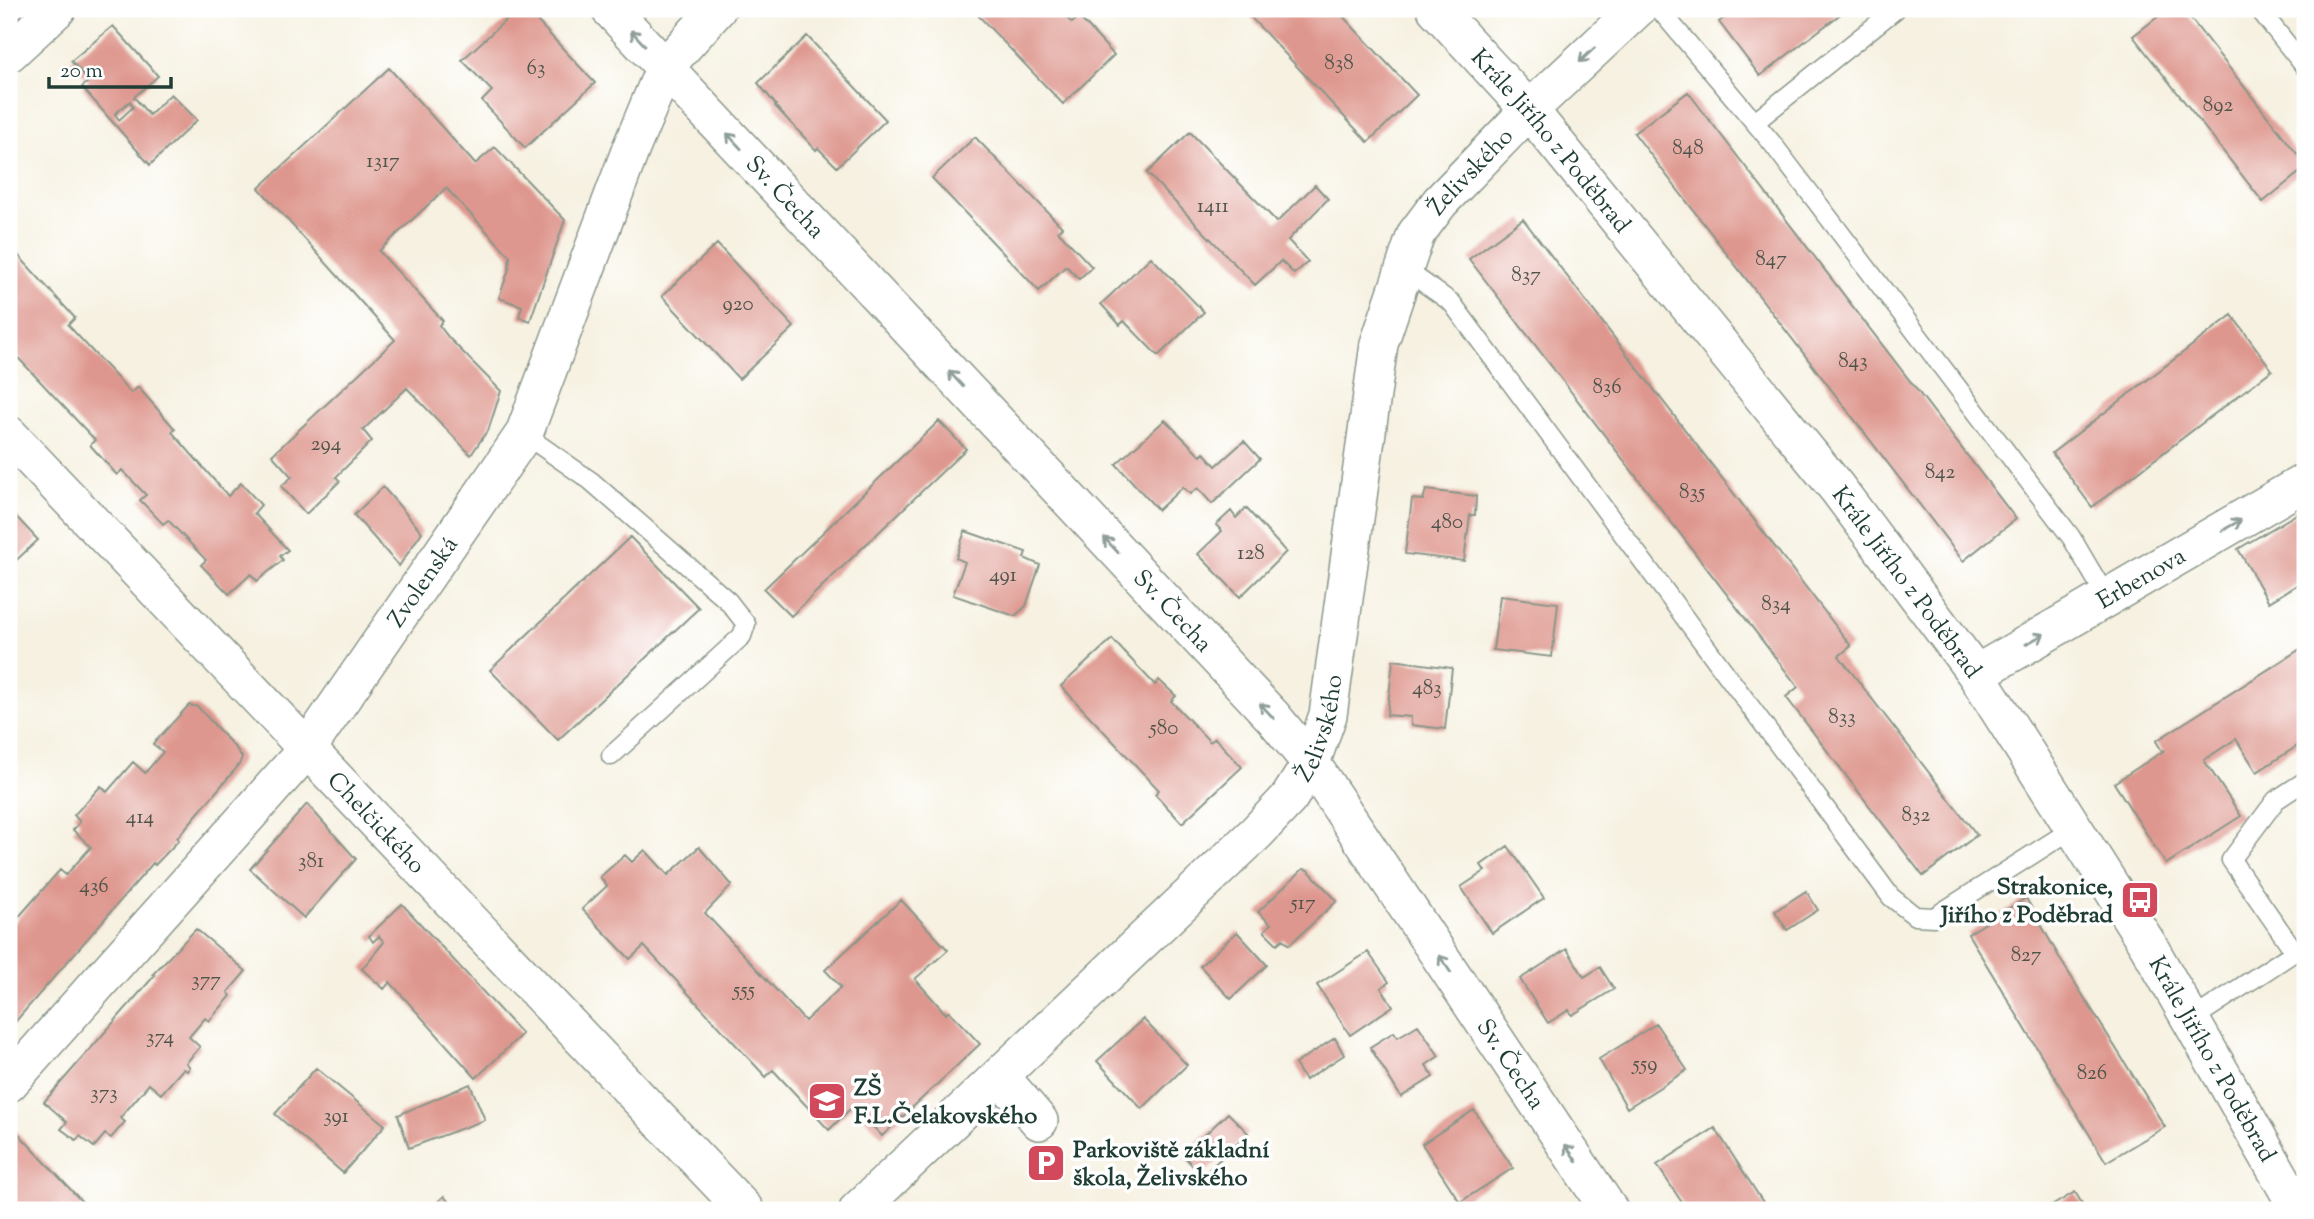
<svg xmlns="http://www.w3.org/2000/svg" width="2314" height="1219" font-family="'Sorts Mill Goudy',serif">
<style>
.building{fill:#de978e;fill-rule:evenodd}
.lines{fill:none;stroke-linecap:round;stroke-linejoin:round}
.service-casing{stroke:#8a978a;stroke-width:21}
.minor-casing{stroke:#8a978a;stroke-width:40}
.service{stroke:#fff;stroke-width:18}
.minor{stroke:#fff;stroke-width:37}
.oneway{stroke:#8f9e9a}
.labels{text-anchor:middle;stroke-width:7;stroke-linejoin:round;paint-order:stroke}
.number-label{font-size:21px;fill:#4f544a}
.street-label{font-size:24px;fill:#1f3d34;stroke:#fff}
.poi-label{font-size:24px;font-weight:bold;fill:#1f3d34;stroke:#fff;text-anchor:start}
</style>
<rect width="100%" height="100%" fill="#fff"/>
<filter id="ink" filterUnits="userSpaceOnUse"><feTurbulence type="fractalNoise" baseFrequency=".0143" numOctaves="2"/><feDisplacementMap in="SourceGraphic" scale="14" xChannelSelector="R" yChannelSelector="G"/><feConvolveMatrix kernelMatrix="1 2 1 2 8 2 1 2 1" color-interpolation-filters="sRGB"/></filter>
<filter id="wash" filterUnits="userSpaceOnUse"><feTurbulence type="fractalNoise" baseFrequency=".00686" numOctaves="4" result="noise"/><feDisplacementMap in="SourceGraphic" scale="28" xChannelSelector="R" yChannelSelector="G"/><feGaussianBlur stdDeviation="1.57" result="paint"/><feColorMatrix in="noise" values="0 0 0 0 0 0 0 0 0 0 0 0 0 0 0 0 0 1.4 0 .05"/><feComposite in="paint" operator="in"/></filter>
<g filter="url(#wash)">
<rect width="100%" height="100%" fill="#f6f1e1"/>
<g id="blocks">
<path class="building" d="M 518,9 L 526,9 L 595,83 L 525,148 L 482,101 L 492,91 L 462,60 Z
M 972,9 L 1058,9 L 1072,23 L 1079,17 L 1114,55 L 1063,104 Z
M 1243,9 L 1336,9 L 1417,95 L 1368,142 Z
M 1736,9 L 1847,9 L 1760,76 L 1719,22 Z
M 2168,9 L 2183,9 L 2305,164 L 2305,168 L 2263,202 L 2133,36 Z
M 113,26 L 158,76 L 134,97 L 149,115 L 171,94 L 197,120 L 150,165 L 82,87 L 89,81 L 71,61 ZM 130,101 L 133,107 L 119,120 L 115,114 Z
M 807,36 L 886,120 L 837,167 L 818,148 L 816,150 L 775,106 L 776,105 L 758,83 Z
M 389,68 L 475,164 L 495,147 L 565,220 L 530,321 L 519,317 L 522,306 L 499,298 L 509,269 L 510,256 L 446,188 L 379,251 L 443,321 L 439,325 L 449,338 L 501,391 L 489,428 L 471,455 L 407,388 L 363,430 L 372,441 L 336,477 L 340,481 L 306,514 L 281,486 L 292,477 L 272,455 L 395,340 L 259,188 Z
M 1688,92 L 2016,519 L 1963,561 L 1634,133 Z
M 1190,132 L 1277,222 L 1315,185 L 1328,199 L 1288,240 L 1308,262 L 1294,274 L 1281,261 L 1255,285 L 1147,173 Z
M 975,137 L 1062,227 L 1058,231 L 1092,267 L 1079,279 L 1066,266 L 1039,291 L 932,178 Z
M 9,196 L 16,204 L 9,211 Z
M 1523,219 L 1851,646 L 1839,656 L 1977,835 L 1923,876 L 1786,697 L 1798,687 L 1469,259 Z
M 717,244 L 794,327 L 739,379 L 662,296 Z
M 9,245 L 75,318 L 68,325 L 131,393 L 138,387 L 175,429 L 172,432 L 228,496 L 241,483 L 261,505 L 254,513 L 288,550 L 280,556 L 283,560 L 257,581 L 251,574 L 229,594 L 201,565 L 206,560 L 168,520 L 163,524 L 140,500 L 146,495 L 122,470 L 117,475 L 90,445 L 95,440 L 9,348 Z
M 1151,257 L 1204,312 L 1158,356 L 1124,321 L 1120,325 L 1101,304 Z
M 2232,315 L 2272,370 L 2092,507 L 2052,453 Z
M 1165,420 L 1201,456 L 1204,453 L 1216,466 L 1244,441 L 1260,459 L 1212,504 L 1198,488 L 1190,494 L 1183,487 L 1158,510 L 1116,464 Z
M 939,421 L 966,449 L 791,616 L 764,589 Z
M 383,487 L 422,532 L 399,566 L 354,515 Z
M 1426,490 L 1476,496 L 1475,515 L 1470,515 L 1464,561 L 1405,554 L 1412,499 L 1423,500 Z
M 1246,508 L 1286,552 L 1240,597 L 1198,554 L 1222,531 L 1216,525 L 1231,511 L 1236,518 Z
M 9,509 L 38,540 L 9,567 Z
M 2305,509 L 2305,580 L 2269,602 L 2238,549 Z
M 965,531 L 1026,552 L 1024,558 L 1040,565 L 1026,606 L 1015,616 L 953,595 L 965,562 L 956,558 Z
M 630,537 L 699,608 L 558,740 L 490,670 Z
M 1500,596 L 1558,603 L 1552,657 L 1493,650 Z
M 1112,639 L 1155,685 L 1159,680 L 1176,696 L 1171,701 L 1210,742 L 1215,738 L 1242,767 L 1182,823 L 1155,794 L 1159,790 L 1061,686 Z
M 2305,646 L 2305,741 L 2257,772 L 2236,739 L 2204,760 L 2241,816 L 2166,864 L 2114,783 L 2165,750 L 2162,751 L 2156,741 Z
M 1393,660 L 1452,668 L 1445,729 L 1411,725 L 1411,717 L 1387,715 Z
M 189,705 L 198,707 L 237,750 L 242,757 L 239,765 L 177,838 L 179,840 L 155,865 L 153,863 L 9,1029 L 9,928 L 60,870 L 66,875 L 91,847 L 73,830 L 80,822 L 74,815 L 101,786 L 107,792 L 133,762 L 145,773 L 163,752 L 153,744 Z
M 307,804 L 356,859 L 304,918 L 250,869 Z
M 1508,846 L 1544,898 L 1492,933 L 1461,887 L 1485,871 L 1481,865 Z
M 699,847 L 732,885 L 705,913 L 805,1021 L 841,987 L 825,970 L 901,900 L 948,950 L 915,979 L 946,1014 L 949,1011 L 980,1044 L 882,1136 L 853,1106 L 829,1130 L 773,1070 L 766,1077 L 644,946 L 630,959 L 582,909 L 607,886 L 600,877 L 625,855 L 632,862 L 645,850 L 668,875 Z
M 1303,869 L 1308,870 L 1337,901 L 1289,945 L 1283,939 L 1277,944 L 1264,931 L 1271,924 L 1258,912 Z
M 1806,891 L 1818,910 L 1787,930 L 1775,911 Z
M 2026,898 L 2062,962 L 2165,1127 L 2106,1162 L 1968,934 Z
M 402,904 L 522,1034 L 476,1078 L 390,982 L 384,989 L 362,969 L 384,942 L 379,936 L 373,942 L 369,936 Z
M 196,929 L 246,971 L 228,992 L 231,996 L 209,1021 L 205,1018 L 189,1037 L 200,1047 L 186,1063 L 190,1067 L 187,1071 L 183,1069 L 161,1094 L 149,1084 L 120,1118 L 125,1122 L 111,1138 L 105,1134 L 94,1147 L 80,1136 L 76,1140 L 61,1129 L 67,1122 L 44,1102 L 155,975 L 153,974 Z
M 1237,932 L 1267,965 L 1231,999 L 1200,966 Z
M 1567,949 L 1584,977 L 1600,967 L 1614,989 L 1572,1015 L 1569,1010 L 1548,1023 L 1520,979 Z
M 1368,952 L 1389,982 L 1381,988 L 1393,1006 L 1350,1035 L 1317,985 Z
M 1143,1019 L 1187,1065 L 1142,1109 L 1097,1061 Z
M 1656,1024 L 1687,1070 L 1627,1108 L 1599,1059 Z
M 1418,1025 L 1439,1056 L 1426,1065 L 1433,1077 L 1401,1097 L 1370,1047 L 1394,1032 L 1398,1037 Z
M 1335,1038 L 1344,1055 L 1305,1080 L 1295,1064 Z
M 316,1068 L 385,1125 L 343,1173 L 275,1114 Z
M 470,1084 L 485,1120 L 409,1148 L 398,1115 Z
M 1474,1110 L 1513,1168 L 1460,1202 L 1422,1144 Z
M 1228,1113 L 1248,1133 L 1202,1176 L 1183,1155 Z
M 1715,1128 L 1768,1210 L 1687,1210 L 1657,1165 Z
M 16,1131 L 85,1205 L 79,1210 L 9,1210 L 9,1140 Z
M 2075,1192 L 2086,1210 L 2045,1210 Z
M 444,1196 L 455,1210 L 431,1210 L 430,1209 Z"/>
</g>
</g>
<g filter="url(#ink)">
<use href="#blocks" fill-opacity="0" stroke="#8a978a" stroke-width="2"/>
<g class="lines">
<g class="service-casing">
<path id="service" d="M 1659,9 L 1772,143 L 2071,537 L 2107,598
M 2259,9 L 2305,67
M 1755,122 L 1896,9
M 1403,268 L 1452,303 L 1891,897 L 1915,916 L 1934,917 L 2074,828
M 524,434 L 591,481 L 728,601 L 746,624 L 742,636 L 611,756
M 2295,952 L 2231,860 L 2276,800 L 2305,781
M 2191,1020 L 2305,945"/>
</g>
<g class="minor-casing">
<g id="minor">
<path id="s1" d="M 610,9 L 1273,717 L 1311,763 L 1609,1210"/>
<path id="s2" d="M 1436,9 L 1529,110 L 1837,488 L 1976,674 L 2148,945 L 2299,1210"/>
<path d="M 9,53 L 57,9"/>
<path id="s3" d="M 9,435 L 745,1210"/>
<path id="s4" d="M 1976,674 L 2305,482"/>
<path d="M 1000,1076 L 1039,1121"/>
<path id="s5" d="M 9,1083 L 307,749 L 524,434 L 632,146 L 665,67 L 717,9"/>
<path id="s6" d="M 858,1210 L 1257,832 L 1289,798 L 1311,763 L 1328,715 L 1379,344 L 1416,234 L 1440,202 L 1529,110 L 1637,9"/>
</g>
</g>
<use href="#service" class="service"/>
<use href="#minor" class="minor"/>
</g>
<defs><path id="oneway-shaft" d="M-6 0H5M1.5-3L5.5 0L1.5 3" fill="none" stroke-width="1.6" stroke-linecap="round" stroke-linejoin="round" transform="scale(1.75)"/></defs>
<g class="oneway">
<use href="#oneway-shaft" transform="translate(638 38) rotate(-133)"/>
<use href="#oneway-shaft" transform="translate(1587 55) rotate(137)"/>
<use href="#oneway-shaft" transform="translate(734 141) rotate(-133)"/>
<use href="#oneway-shaft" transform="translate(956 379) rotate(-133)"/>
<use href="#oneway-shaft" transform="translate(2232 525) rotate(-30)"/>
<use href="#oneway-shaft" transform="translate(1111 545) rotate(-133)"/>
<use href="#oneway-shaft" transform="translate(2035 639) rotate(-30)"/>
<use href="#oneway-shaft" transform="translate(1267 711) rotate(-133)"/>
<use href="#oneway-shaft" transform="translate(1445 964) rotate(-124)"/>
<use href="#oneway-shaft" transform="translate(1571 1153) rotate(-124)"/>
</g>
</g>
<defs>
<g id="bus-square" transform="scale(2.0125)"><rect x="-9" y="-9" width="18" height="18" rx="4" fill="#d1495b" stroke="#fff"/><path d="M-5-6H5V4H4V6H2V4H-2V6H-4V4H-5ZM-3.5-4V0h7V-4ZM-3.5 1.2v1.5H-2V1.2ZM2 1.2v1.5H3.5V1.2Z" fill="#fff"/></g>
<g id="school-square" transform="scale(2.0125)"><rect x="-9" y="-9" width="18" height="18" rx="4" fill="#d1495b" stroke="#fff"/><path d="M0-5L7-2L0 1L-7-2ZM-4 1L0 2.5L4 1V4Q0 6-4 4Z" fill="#fff"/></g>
<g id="parking-square" transform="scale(2.0125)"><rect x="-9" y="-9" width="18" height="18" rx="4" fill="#d1495b" stroke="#fff"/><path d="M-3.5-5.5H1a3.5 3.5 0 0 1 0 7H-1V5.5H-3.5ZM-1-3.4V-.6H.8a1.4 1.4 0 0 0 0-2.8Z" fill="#fff"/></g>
</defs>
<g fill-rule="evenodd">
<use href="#bus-square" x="2140" y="900"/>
<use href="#school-square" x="827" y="1101"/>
<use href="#parking-square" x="1046" y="1163"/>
</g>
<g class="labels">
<g class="number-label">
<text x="1339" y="69">838</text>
<text x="536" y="74">63</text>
<text x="2218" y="111">892</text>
<text x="1688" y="154">848</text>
<text x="383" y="167">1317</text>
<text x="1213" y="212">1411</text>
<text x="1771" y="265">847</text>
<text x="1526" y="281">837</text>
<text x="738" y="310">920</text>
<text x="1853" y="367">843</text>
<text x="1607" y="393">836</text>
<text x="326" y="450">294</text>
<text x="1940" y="478">842</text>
<text x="1692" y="498">835</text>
<text x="1447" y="528">480</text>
<text x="1251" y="559">128</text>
<text x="1003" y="581">491</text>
<text x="1776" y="610">834</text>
<text x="1427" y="694">483</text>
<text x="1842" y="723">833</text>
<text x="1164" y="734">580</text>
<text x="1916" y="821">832</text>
<text x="140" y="823">414</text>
<text x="311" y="867">381</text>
<text x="94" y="892">436</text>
<text x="1303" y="909">517</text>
<text x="2026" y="961">827</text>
<text x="206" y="986">377</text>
<text x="744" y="996">555</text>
<text x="160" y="1043">374</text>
<text x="1645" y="1070">559</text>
<text x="2092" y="1079">826</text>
<text x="104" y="1099">373</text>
<text x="336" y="1122">391</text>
</g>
<g class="street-label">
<text dy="8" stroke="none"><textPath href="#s2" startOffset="175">Krále Jiřího z Poděbrad</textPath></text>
<text dy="8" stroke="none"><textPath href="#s6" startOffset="1262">Želivského</textPath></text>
<text dy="8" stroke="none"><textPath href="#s1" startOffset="257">Sv. Čecha</textPath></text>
<text dy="8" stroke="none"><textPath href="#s4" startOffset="191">Erbenova</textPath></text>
<text dy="8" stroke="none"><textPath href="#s5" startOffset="651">Zvolenská</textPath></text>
<text dy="8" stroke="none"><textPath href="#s2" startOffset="742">Krále Jiřího z Poděbrad</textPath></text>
<text dy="8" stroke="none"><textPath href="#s1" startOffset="824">Sv. Čecha</textPath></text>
<text dy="8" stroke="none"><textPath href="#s6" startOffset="674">Želivského</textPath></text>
<text dy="8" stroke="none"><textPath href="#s3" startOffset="534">Chelčického</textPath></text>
<text dy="8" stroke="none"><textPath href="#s2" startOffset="1309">Krále Jiřího z Poděbrad</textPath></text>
<text dy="8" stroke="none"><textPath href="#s1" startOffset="1391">Sv. Čecha</textPath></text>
</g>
<g class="poi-label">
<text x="2113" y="894" text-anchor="end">Strakonice,<tspan x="2113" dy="28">Jiřího z Poděbrad</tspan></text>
<text x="854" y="1095">ZŠ<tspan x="854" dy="28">F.L.Čelakovského</tspan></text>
<text x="1073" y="1157">Parkoviště základní<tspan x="1073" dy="28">škola, Želivského</tspan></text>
</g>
</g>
<rect width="2314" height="1219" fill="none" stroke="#fff" stroke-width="35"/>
<path d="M49 77v10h122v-10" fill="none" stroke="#1f3d34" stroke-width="3.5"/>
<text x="60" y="77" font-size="21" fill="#1f3d34" stroke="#ffffff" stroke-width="5" paint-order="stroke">20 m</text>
</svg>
